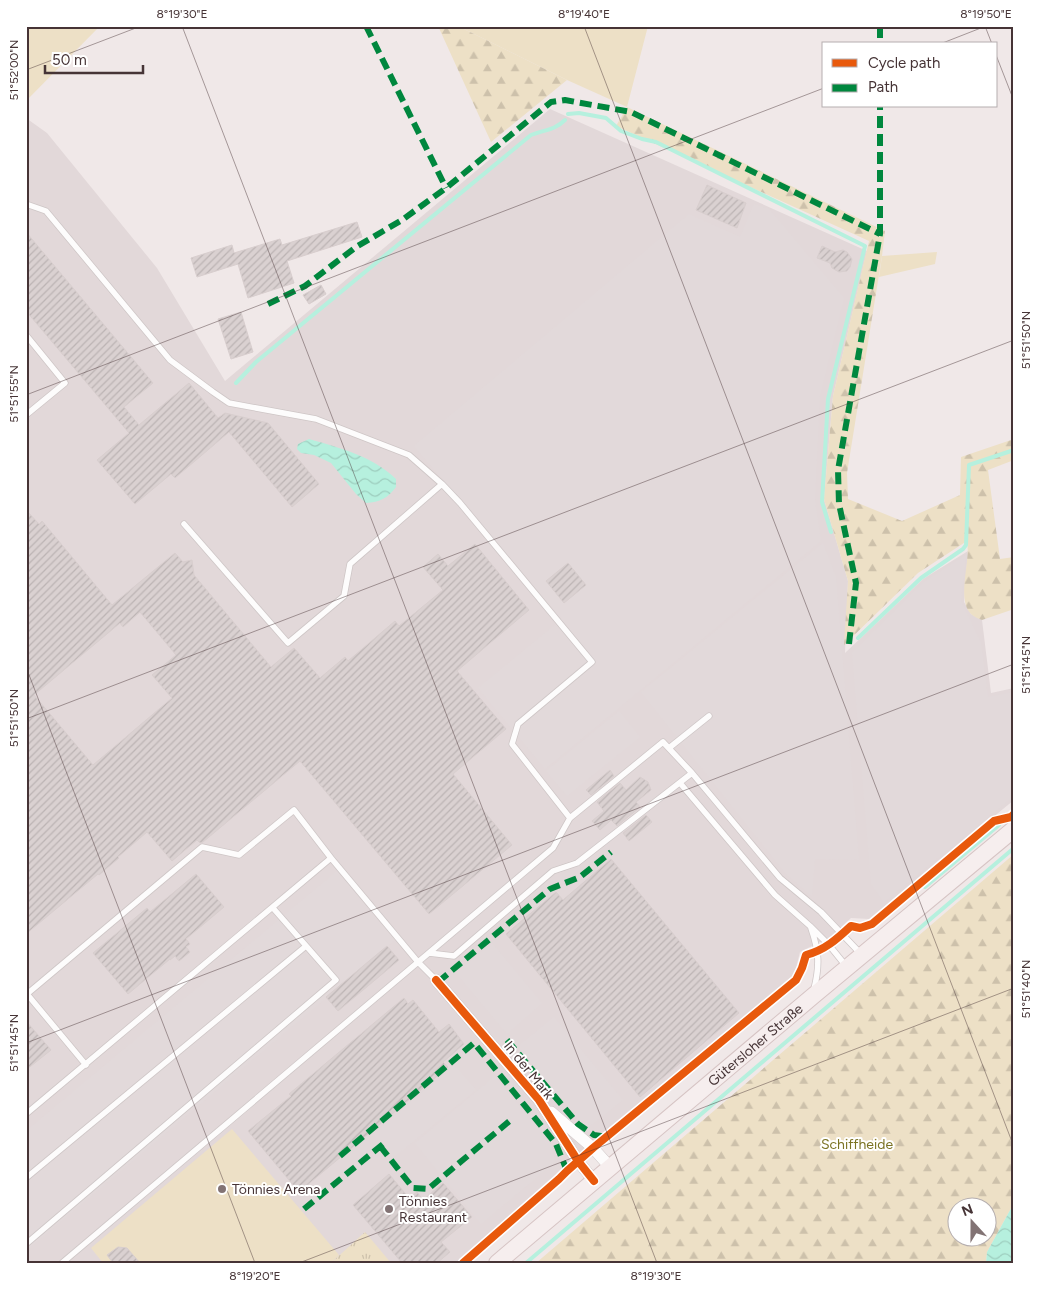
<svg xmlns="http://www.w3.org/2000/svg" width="1040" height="1289" font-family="Figtree,sans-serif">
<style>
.industrial{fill:#e2d8d9}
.grass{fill:#ede0c6}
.forest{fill:url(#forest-firs);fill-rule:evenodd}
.park{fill:url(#park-tufts)}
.parking{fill:#e2d9da}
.water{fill:url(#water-waves)}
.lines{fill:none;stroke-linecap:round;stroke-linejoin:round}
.stream{stroke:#b6f0de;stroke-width:4}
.building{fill:url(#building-hatch);stroke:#d8cece;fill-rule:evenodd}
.lane-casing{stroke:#cec6c6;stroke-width:7}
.street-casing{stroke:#cec6c6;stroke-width:12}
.secondary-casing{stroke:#d6c4c4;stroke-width:18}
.lane{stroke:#fdfcfc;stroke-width:5.5}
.street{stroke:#fdfcfc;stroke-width:11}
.secondary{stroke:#f6eeee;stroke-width:16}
.quiet{stroke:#00873e;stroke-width:6;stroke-dasharray:12 6;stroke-linecap:butt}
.cycleway-casing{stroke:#fff;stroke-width:11}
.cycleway{stroke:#e8590c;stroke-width:8}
.ticks{fill:none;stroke:#463436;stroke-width:1;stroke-opacity:0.45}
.poi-dot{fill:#827374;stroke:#fff;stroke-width:2}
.labels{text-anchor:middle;stroke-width:4;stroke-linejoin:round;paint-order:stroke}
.street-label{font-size:14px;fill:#463436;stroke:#fff}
.park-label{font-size:14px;fill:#7b7324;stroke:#fff}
.poi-label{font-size:14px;fill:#463436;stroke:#fff;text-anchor:start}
.neatline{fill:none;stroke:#463436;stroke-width:2}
.ticks-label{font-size:12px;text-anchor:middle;fill:#463436}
</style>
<defs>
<pattern id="forest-firs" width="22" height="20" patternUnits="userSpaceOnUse" patternTransform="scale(1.25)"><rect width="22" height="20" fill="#ede0c6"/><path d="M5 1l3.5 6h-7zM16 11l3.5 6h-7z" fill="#cdc1ab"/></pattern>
<pattern id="park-tufts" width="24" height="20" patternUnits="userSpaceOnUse" patternTransform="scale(1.25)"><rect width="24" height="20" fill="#ede0c6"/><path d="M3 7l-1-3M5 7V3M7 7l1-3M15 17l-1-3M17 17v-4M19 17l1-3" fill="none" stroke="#cdc1ab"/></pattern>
<pattern id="water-waves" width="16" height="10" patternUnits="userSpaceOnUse" patternTransform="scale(1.25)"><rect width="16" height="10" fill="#b6f0de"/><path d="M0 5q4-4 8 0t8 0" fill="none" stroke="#9ecebf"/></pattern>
<pattern id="building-hatch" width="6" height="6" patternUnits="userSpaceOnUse" patternTransform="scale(1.25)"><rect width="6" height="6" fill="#dad1d1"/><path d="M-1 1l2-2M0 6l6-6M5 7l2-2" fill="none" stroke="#bcb4b4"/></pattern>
</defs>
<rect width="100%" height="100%" fill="#f0e8e8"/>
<path class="industrial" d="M 550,109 L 867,251 L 833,396 L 824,499 L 848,581 L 845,653 L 923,579 L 968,551 L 964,602 L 971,614 L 982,620 L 991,693 L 1014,688 L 1014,800 L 869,919 L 851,918 L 830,937 L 800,952 L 794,976 L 559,1173 L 456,1263 L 26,1263 L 26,118 L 47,133 L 157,268 L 225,381 Z"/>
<path class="grass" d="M 26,26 L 100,26 L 26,101 Z
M 458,26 L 648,26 L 627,107 L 567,80 Z
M 937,252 L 935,264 L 879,277 L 882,256 Z
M 232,1129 L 339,1255 L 331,1263 L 103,1263 L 91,1248 Z"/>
<path class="forest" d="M 438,26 L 458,26 L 567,80 L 491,142 Z
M 627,107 L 885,231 L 882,256 L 847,473 L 848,499 L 902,521 L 960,495 L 961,457 L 1014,439 L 1014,460 L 988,470 L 1000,559 L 1014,557 L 1014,609 L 982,620 C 979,619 974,617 971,614 C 956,599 971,562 967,541 L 918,573 L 844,645 L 848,581 L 824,499 L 833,396 L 869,241 L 616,126 Z
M 1014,854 L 1014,1203 L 987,1252 L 986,1263 L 536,1263 ZM 958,1206 L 988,1206 L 988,1236 L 958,1236 Z"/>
<path class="park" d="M 365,1232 L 391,1263 L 331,1263 Z"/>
<path class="parking" d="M 754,204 L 769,209 L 844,298 L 820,396 L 815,500 L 821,541 L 545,769 L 478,688 L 562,619 L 414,446 L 689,214 L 740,237 Z
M 823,543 L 836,577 L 859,860 L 815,859 L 812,896 L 787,875 L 641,692 Z
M 966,555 L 961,601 L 981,643 L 988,697 L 1014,692 L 1014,796 L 884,902 L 871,884 L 852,653 L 925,581 Z
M 619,711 L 640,737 L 567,796 L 546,771 Z
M 337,871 L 395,940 L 26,1251 L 26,1131 Z
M 492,943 L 542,1003 L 507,1034 L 456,973 Z
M 554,1017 L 623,1100 L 586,1129 L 517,1047 Z
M 454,1065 L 476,1090 L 393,1158 L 373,1134 Z
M 495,1076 L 552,1145 L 555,1162 L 481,1224 L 415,1143 Z"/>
<path class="water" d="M 309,439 C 340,448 372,456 396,479 L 396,487 C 388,498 380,502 366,503 L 356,494 L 331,463 L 314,455 L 301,453 L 297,449 L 298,444 Z
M 1014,1203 L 1014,1263 L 986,1263 L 987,1252 Z"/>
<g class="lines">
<path class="stream" d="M 568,114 L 579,113 L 606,118 L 621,131 L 642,139 L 656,142 L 865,246 L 828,399 L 822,502 L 831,532
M 236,383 L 256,362 L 531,135 C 544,130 555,130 565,120
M 858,638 L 921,578 L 963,549 L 966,545 L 969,465 L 1014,450
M 925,887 L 999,825
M 526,1263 L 1014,848"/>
</g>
<path class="building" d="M 707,185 L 746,203 L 737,228 L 696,210 Z
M 357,222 L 362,237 L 287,261 L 294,283 L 248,298 L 238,264 L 197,277 L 191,258 L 232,245 L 234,253 L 280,239 L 282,245 Z
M 26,232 L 153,383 L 124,407 L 139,425 L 189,383 L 218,418 L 225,413 L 268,423 L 319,484 L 292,507 L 229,432 L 175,478 L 171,474 L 135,504 L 97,460 L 129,433 L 26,311 Z
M 822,246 L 835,252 L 843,250 L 847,252 L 852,259 L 850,267 L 847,271 L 839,272 L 832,268 L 830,263 L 817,258 Z
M 321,285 L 326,294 L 309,304 L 303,295 Z
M 241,312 L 253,352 L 231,359 L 218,319 Z
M 26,510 L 39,524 L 42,521 L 112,605 L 175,553 L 183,562 L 192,560 L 194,575 L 271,667 L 294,648 L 320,678 L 345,657 L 348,661 L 395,621 L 399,626 L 443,590 L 423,567 L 438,554 L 448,566 L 475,544 L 529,610 L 457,671 L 506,729 L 453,774 L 512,845 L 429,914 L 300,761 L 203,842 L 200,843 L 197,840 L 172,861 L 147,832 L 118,857 L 119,858 L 99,875 L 98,874 L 26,934 ZM 140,612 L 176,655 L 152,675 L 172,698 L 93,765 L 34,695 L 120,623 L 123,627 Z
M 568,563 L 586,585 L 564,603 L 546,581 Z
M 610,770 L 614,776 L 591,795 L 586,790 Z
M 640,777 L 648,782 L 651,790 L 636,802 L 640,807 L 617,826 L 611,820 L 600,830 L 592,821 L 604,811 L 597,802 L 620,783 L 626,790 Z
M 646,815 L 652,822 L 629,841 L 623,833 Z
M 611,859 L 739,1013 L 640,1097 L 506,934 L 556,892 L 563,900 Z
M 196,874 L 224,907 L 186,939 L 190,944 L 186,947 L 190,952 L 184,957 L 179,961 L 175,956 L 170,960 L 170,959 L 128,994 L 93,953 L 147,908 L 150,912 Z
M 387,946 L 399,960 L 338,1011 L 326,997 Z
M 404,998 L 408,1004 L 413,1000 L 439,1032 L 449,1024 L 464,1044 L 443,1062 L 448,1067 L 299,1192 L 248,1131 L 291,1096 L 289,1094 Z
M 26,1021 L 51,1050 L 26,1070 Z
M 389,1174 L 409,1198 L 417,1192 L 423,1200 L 443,1183 L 472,1217 L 441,1242 L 450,1252 L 437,1263 L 402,1263 L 353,1205 Z
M 118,1247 L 127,1248 L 140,1263 L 113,1263 L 107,1255 Z"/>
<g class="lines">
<g class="lane-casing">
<path id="lane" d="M 26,204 L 46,211 L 170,360 L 213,392 L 229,403 L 316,419 L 409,455 L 442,484 L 460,503 L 592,662 L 518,724 L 512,744 L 570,818
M 26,335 L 65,383 L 26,415
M 184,524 L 288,643 L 344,596 L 350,564 L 442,484
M 669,748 L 709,716
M 680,783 L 775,895 L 810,926 L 829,945 L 846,966
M 811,928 C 819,951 820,965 814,989
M 429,953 L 454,956 L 553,871 L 577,863 L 692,773
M 86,1065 L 27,994 L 202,847 L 239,855 L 294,810 L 331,858
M 26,1114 L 331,858 L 418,962 L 436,980
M 26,1178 L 306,946
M 26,1244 L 336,980 L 273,908
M 62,1263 L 553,848 L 570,818 L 663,742 L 692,773 L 780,878 L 821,912 L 861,954"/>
</g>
<g class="street-casing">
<path id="street" d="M 436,980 L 539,1100 L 578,1161 L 594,1181
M 551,1112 L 593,1148 L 610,1167"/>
</g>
<g class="secondary-casing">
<g id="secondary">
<path id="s1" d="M 497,1263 L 813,996 L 1014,829"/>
</g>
</g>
<use href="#lane" class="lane"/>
<use href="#street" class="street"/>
<use href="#secondary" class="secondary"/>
<path class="quiet" d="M 366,26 L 446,188
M 880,26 L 880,44
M 268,304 L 305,286 L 356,247 L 402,220 L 446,188 L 551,102 L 565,100 L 631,112 L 880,234
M 849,644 L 856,583 L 839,504 L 838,470 L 880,234 L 880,106
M 438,982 L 550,889 L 580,877 L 611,852
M 507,1040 L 578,1124 L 594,1135 L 607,1137
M 380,1146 L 413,1188 L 428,1189 L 512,1119
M 340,1156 L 474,1043 L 556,1144 L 567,1171 L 564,1174
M 304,1209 L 383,1144"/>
<g class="cycleway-casing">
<path id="cycleway" d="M 436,980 L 539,1100 L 578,1161 L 594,1181
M 463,1263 L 559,1179 L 567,1171 L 593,1148 L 796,980 L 802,968 L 806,955 C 825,950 837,939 851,926 L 860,928 L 872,924 L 994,821 L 1011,817 L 1014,814"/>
</g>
<use href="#cycleway" class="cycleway"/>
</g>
<path class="ticks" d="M 182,26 L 657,1263M 584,26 L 1014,1147M 985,26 L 992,44M 940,44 L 986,26M 996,55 L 1014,101M 26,70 L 141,26M 26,395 L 824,88M 26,667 L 255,1263M 26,719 L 1014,340M 26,1043 L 1014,664M 299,1263 L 1014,988"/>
<g class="poi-dot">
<circle cx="222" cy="1189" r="5"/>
<circle cx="389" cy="1209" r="5"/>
</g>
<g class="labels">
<g class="street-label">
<text dy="5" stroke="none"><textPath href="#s1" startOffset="338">Gütersloher Straße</textPath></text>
<text transform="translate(529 1070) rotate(51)" y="5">In der Mark</text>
</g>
<g class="park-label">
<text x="857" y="1149">Schiffheide</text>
</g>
<g class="poi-label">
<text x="232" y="1194">Tönnies Arena</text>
<text x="399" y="1206">Tönnies<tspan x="399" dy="16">Restaurant</tspan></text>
</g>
</g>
<rect width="1040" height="1289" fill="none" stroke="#ffffff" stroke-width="55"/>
<rect x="822" y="42" width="175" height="65" fill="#ffffff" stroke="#b5aeaf"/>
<rect x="832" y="59" width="25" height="8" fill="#e8590c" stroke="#b5aeaf"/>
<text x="868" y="68" font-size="15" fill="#463436">Cycle path</text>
<rect x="832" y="84" width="25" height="8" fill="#00873e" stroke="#b5aeaf"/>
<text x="868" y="92" font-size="15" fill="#463436">Path</text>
<g transform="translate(972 1222) rotate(339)"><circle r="24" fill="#ffffff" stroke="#b5aeaf"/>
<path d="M0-4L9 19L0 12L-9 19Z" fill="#827374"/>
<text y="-8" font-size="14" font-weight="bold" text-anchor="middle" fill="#463436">N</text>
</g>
<path d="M45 65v8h98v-8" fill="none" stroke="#463436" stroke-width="2.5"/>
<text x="52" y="65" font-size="15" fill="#463436" stroke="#ffffff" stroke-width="4" paint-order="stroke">50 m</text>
<rect x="28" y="28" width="984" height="1234" class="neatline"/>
<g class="ticks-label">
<text x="182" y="18">8°19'30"E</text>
<text x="584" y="18">8°19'40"E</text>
<text x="986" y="18">8°19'50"E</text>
<text transform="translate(14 70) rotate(-90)" y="4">51°52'00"N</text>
<text transform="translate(1026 340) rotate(-90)" y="4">51°51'50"N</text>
<text transform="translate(14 394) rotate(-90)" y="4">51°51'55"N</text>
<text transform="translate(1026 665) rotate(-90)" y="4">51°51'45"N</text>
<text transform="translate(14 718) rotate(-90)" y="4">51°51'50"N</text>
<text transform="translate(1026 989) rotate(-90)" y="4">51°51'40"N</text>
<text transform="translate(14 1043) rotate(-90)" y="4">51°51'45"N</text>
<text x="255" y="1280">8°19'20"E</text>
<text x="656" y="1280">8°19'30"E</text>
</g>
</svg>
